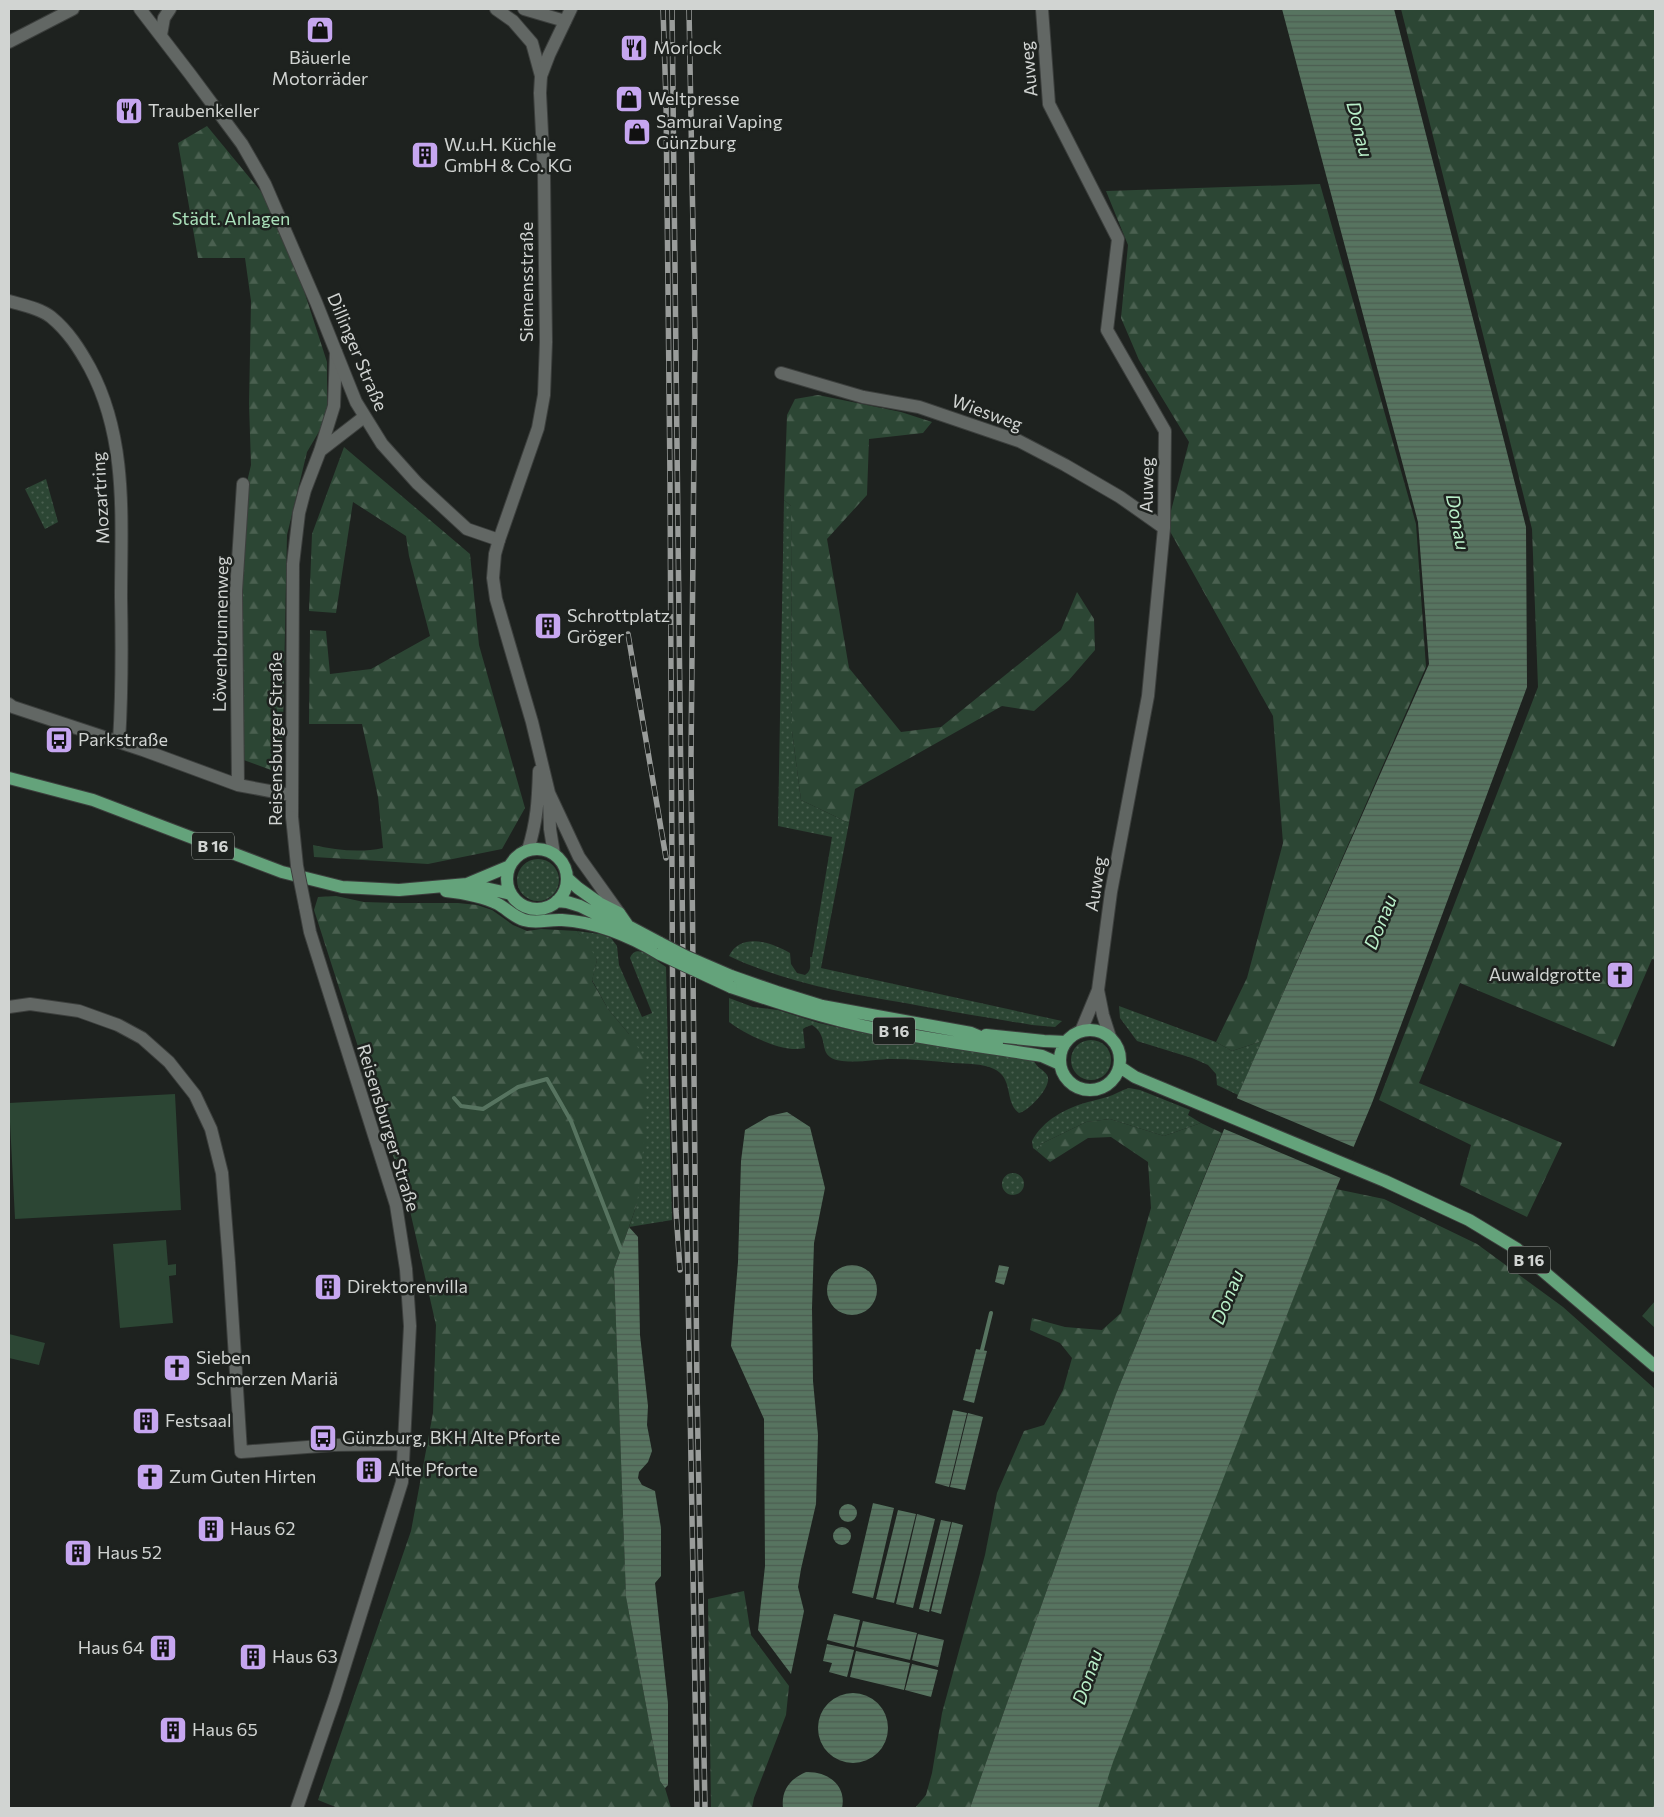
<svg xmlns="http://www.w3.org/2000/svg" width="1664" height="1817" font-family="Commissioner,sans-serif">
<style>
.grass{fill:url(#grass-dots)}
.forest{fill:url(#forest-firs)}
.garden{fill:#2c4634}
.water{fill:url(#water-rules)}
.pier{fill:#1e221f}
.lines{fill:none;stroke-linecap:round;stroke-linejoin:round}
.stream{stroke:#577460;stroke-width:4}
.minor-casing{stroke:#3c3f3d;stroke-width:14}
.tertiary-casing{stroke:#3c3f3d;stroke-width:14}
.secondary-casing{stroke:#3c3f3d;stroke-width:14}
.primary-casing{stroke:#3c3f3d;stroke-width:14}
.minor{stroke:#626764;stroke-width:12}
.tertiary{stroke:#626764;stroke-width:12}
.secondary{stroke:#626764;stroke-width:12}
.primary{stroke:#64a37b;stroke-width:12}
.rail-casing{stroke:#999c9a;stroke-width:5.5}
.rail{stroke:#1e221f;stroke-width:4;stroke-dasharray:11;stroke-linecap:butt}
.minor-bridge-casing{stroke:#3c3f3d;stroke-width:14;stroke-linecap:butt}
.primary-bridge-casing{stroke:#3c3f3d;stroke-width:14;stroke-linecap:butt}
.minor-bridge{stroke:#626764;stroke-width:12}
.primary-bridge{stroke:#64a37b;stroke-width:12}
.labels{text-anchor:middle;stroke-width:5;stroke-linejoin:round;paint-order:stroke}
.shield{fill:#1e221f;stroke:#9b9f9c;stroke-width:1}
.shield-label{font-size:16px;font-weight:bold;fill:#d1d4d2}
.poi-label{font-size:18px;fill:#d1d4d2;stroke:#1e221f;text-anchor:start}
.street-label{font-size:18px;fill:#d1d4d2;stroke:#1e221f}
.park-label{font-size:18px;fill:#aae0ba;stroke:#1e221f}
.water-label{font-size:19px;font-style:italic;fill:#b9efc9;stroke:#1e221f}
</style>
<defs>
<pattern id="grass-dots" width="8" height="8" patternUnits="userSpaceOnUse" patternTransform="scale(1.25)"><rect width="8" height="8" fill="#2c4634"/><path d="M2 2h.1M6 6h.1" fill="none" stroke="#4a6050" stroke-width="1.8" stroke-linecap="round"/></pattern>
<pattern id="forest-firs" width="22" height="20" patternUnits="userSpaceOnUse" patternTransform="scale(1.25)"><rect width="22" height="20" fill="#2c4634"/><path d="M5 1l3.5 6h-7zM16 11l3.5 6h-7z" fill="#4a6050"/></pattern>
<pattern id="water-rules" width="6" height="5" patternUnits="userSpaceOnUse" patternTransform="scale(1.25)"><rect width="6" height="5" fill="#577460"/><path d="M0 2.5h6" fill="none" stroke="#4c5d51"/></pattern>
</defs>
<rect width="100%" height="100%" fill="#1e221f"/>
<path class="grass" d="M 46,479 L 58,522 L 45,529 L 25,489 Z
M 784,500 L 791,506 L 792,731 L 801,800 L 849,823 L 821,968 L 1062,1021 L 1055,1027 L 1032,1025 C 990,1018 947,1011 905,1003 C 845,993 784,982 729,956 C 741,932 771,942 790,953 L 791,964 L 797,973 L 805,975 C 812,970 810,965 810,957 L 812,957 L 832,837 L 778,826 Z
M517 880a21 21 0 1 1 42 0a21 21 0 1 1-42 0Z
M 577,931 L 600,934 L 611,938 L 617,946 L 619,965 L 642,1017 L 652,1013 L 630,958 C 637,941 656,961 666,967 L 672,1220 L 629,1227 L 637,1204 L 629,1034 L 608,1009 L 592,980 L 597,960 Z
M 729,998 L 753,1007 L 778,1010 L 819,1023 L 859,1032 L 1034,1061 C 1037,1068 1043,1069 1047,1075 C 1054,1085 1028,1112 1019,1113 C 1004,1102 1014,1078 994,1069 C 982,1063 966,1064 953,1063 C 932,1061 912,1059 891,1059 C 876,1059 842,1066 830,1057 C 820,1050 828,1035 812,1025 L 806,1027 L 803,1029 L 805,1048 C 784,1054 745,1034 729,1022 Z
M 1119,1006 L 1216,1042 L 1232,1051 L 1262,1041 L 1238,1095 L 1217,1085 L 1216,1074 L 1208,1065 L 1192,1058 L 1137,1041 L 1120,1018 Z
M1071 1060a20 20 0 1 1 40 0a20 20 0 1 1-40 0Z
M 1129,1088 L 1140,1090 L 1190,1110 L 1188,1115 L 1201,1123 L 1164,1136 L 1110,1119 L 1086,1122 L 1041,1144 L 1037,1151 L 1033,1148 L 1032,1141 C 1043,1120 1066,1108 1088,1102 C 1095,1100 1101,1099 1107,1097 C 1115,1095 1121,1090 1129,1088 Z
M1002 1184a11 11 0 1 1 22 0a11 11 0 1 1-22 0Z"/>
<path class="forest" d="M 1401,9 L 1655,9 L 1655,960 L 1652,959 L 1614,1047 L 1460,983 L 1419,1083 L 1562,1143 L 1527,1217 L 1460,1185 L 1471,1145 L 1379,1100 L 1538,687 L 1532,529 Z
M 207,126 L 263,194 L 298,272 L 327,362 L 327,418 L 307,452 L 287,535 L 282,774 L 241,759 L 239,516 L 251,465 L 249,404 L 251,301 L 245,258 L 198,258 L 178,143 Z
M 1320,184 L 1416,524 L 1426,667 L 1262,1041 L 1232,1051 L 1216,1042 L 1247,978 L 1283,843 L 1273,716 L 1167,526 L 1189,442 L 1139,360 L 1121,318 L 1128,245 L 1106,191 Z
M 818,395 L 901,412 L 932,422 L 923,433 L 869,439 L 867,495 L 827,539 L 849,668 L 901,732 L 941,727 L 1061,630 L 1077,592 L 1094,619 L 1095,650 L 1069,680 L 1034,711 L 1002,706 L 855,789 L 849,823 L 801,800 L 792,731 L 791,506 L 784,500 L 787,415 L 795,399 Z
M 344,447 L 470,554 L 479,645 L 525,808 L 502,849 L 428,864 L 314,857 L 313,845 C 336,850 360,853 383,848 L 378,797 L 362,724 L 309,724 L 310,630 L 326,631 L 330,674 L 371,669 L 430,636 L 409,556 L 406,536 L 353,502 L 336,613 L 309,611 L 312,534 Z
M 336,896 L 364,902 L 396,903 L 458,903 L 477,905 L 492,910 L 513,925 L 527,931 L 541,929 L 577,931 L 591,949 L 597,960 L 592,981 L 608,1009 L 629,1034 L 644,1057 L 644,1142 L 637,1204 L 614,1269 L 626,1597 L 660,1781 L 665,1788 L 671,1808 L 338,1808 L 318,1800 L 411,1531 L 433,1413 L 436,1325 L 408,1202 L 314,910 L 318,897 Z
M 1110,1119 L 1164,1136 L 1201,1123 L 1222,1133 L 1116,1394 L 970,1808 L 915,1808 L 926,1795 L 932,1773 L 942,1713 L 985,1555 L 997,1493 L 1024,1431 L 1044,1425 L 1063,1390 L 1072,1358 L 1060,1343 L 1030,1330 L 1032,1318 L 1065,1327 L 1102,1330 L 1121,1313 L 1151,1208 L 1148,1162 L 1111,1137 L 1088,1138 L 1050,1162 L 1037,1151 L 1041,1144 L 1086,1122 Z
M 1336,1189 L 1384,1199 L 1477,1244 L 1563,1307 L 1655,1389 L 1655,1808 L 1097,1808 L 1112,1762 Z
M 744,1591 L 751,1635 L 789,1686 L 786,1715 L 754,1798 L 752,1808 L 711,1808 L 708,1599 Z"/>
<path class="garden" d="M 175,1094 L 181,1210 L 15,1219 L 9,1103 Z
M 166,1240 L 168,1265 L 176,1264 L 176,1275 L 169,1276 L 173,1323 L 120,1328 L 113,1244 Z
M 1655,1301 L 1655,1328 L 1642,1316 Z
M 9,1334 L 45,1343 L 39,1365 L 9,1358 Z"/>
<path class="water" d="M 1282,9 L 1394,9 L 1526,527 L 1527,687 L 1372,1103 L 1336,1189 L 1113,1762 L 1098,1808 L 970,1808 L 1116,1394 L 1238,1095 L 1429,664 L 1418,522 Z
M 787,1112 L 810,1127 L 825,1188 L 814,1243 L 812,1308 L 813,1381 L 818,1435 L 816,1504 L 801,1569 L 798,1587 L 804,1611 L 791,1674 L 758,1630 L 765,1566 L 764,1419 L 731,1346 L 738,1262 L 741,1161 L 745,1130 L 769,1116 Z
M 629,1227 L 638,1237 L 640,1335 L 648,1406 L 647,1425 L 652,1451 L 648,1462 L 639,1472 L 638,1478 L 642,1485 L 655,1491 L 661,1528 L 661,1576 L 655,1583 L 668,1703 L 668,1785 L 665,1788 L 660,1781 L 626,1597 L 614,1269 Z
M 999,1265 L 1009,1267 L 1004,1285 L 995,1282 Z
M827 1290a25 25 0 1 1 50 0a25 25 0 1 1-50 0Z
M 976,1349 L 987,1351 L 974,1403 L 963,1400 Z
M 953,1410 L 967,1413 L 949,1487 L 935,1483 Z
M 968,1413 L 983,1417 L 965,1490 L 950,1487 Z
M 873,1503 L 894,1508 L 873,1598 L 852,1593 Z
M839 1513a9 9 0 1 1 18 0a9 9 0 1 1-18 0Z
M 898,1510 L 916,1514 L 894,1603 L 876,1599 Z
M 917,1514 L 935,1519 L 913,1608 L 896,1604 Z
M 941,1520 L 951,1522 L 929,1612 L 919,1609 Z
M 952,1522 L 963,1525 L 941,1614 L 931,1611 Z
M833 1536a9 9 0 1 1 18 0a9 9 0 1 1-18 0Z
M 834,1614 L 860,1620 L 854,1647 L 827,1640 Z
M 863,1621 L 917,1633 L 910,1660 L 856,1647 Z
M 918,1634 L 944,1640 L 938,1667 L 912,1660 Z
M 827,1644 L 854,1650 L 847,1677 L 829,1672 L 832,1663 L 823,1661 Z
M 856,1651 L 910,1663 L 904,1690 L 850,1677 Z
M 912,1664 L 938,1670 L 931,1697 L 905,1690 Z
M818 1728a35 35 0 1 1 70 0a35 35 0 1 1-70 0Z
M 806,1772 C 827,1771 847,1785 842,1808 L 783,1808 C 781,1790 790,1779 806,1772 Z"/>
<path class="pier" d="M 1234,1097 L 1356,1148 L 1343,1179 L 1222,1128 Z"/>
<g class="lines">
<path class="stream" d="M 454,1098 L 461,1106 L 483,1109 L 518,1087 L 547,1079 L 571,1121 L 621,1250
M 982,1350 L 991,1313"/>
<g class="minor-casing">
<path id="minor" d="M 496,9 L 513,21 L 532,43 L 541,76
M 524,9 L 565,21
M 1042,9 L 1049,104 L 1118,239 L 1107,330 L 1165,431 L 1164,528 L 1148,696 L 1111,892 L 1098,990 L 1081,1031
M 161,35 L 164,18 L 170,9
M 9,42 L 73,9
M 9,301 C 22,305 40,308 51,317 C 68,331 79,348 90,368 C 128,439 121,519 121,598 C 122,646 122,694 119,742
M 781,373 L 863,397 L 919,407 L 1019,441 L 1065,465 L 1120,497 L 1164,528
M 320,451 L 364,417
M 9,704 L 13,707 L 143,750 L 238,785 L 291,795
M 238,785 L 236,591 L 243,484
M 292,817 L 293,564 L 299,513 L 305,490 L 320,451 L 334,406 L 336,352
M 1098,990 L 1103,1015 L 1110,1037
M 9,1007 L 30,1004 L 79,1011 L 118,1025 L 142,1038 L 169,1062 L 195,1095 L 211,1129 L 222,1173 L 229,1263 L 241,1452 L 334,1445 L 403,1444
M 297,1808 L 335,1697 L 402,1482 L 410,1326 L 406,1269 L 396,1205 L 310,932 L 305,906"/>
</g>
<g class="tertiary-casing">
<path id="tertiary" d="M 140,9 L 190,74 L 242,144 L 265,184 L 316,302 L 356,402 L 382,444 L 417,483 L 467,529 L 499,540"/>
</g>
<g class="secondary-casing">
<path id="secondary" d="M 571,9 L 549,55 L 541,76 L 540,93 L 544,173 L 545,266 L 546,342 L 544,395 L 538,428 L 499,540 L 495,554 L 493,578 L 496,599 L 532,722 L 549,793 L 579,857 L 619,913
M 549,798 L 550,829 L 554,854
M 528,850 C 537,821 538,801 539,771"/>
</g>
<g class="primary-casing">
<path id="primary" d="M 9,778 L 93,800 L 282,872 L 342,887 L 399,890 L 467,884 L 511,894
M507 879a30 30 0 1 1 60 0a30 30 0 1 1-60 0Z
M 568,879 L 578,888 L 599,903 L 619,913 L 628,926
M 467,884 L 510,866
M 446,891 C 464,893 482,896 498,904 C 507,909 514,917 524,920 C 537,924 549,919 562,920 C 597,922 630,936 660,954
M 557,901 L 567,902 L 580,906 L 604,918 L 628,926 L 660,943
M 731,976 L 777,992 L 822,1006 L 971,1033 L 997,1044
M 731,987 C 779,1003 827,1019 877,1029 C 932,1040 987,1047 1042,1056 L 1060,1064
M1060 1060a30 30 0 1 1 60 0a30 30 0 1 1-60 0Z
M 986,1035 L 1044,1041 L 1066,1042
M 1120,1067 L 1135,1077 L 1385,1181 L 1469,1220 L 1517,1249 L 1655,1366"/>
</g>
<use href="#minor" class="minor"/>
<use href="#tertiary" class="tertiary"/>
<use href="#secondary" class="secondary"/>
<use href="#primary" class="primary"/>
<g class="rail-casing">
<path id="rail" d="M 663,9 L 666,101 L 670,478 L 673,1078 L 676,1211 L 680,1270
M 672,9 L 684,1055 L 697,1808
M 689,9 L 695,339 L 691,761 L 697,1389 L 705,1808
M 628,634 L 666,858"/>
</g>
<use href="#rail" class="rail"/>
<g class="minor-bridge-casing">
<path id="minor-bridge" d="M 292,817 L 297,866 L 305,906"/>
</g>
<g class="primary-bridge-casing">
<path id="primary-bridge" d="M 660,943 L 687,957 L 731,976
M 660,954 L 731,987"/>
</g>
<use href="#minor-bridge" class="minor-bridge"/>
<use href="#primary-bridge" class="primary-bridge"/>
</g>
<defs>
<g id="shop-square" transform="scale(1.4375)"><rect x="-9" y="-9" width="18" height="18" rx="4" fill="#c6a6f0" stroke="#1e221f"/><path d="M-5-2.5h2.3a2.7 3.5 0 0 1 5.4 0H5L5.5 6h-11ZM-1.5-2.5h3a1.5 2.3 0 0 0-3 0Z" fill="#111"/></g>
<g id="restaurant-square" transform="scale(1.4375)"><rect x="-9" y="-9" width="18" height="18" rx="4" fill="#c6a6f0" stroke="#1e221f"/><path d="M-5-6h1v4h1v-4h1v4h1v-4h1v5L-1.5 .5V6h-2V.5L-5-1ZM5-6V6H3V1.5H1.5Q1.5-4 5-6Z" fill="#111"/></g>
<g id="building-square" transform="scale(1.4375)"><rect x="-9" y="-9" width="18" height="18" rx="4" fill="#c6a6f0" stroke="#1e221f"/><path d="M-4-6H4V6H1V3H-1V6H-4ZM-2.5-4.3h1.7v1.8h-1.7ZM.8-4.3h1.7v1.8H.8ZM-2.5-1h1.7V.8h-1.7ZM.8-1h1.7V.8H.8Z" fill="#111"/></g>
<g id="bus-square" transform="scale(1.4375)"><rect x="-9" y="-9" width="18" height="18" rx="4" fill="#c6a6f0" stroke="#1e221f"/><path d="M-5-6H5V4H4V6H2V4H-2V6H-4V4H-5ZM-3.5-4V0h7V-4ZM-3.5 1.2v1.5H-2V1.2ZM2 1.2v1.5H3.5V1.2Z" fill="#111"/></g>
<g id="church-square" transform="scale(1.4375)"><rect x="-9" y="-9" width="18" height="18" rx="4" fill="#c6a6f0" stroke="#1e221f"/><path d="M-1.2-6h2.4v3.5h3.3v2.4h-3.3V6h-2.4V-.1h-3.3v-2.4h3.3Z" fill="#111"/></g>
</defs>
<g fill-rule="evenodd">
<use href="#shop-square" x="320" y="30"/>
<use href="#restaurant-square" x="634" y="48"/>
<use href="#shop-square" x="629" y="99"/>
<use href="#restaurant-square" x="129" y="111"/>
<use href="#shop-square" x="637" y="132"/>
<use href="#building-square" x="425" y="155"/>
<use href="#building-square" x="548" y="626"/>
<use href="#bus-square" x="59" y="740"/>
<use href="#church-square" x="1620" y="975"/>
<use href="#building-square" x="328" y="1287"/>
<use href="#church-square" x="177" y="1368"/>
<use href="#building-square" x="146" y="1421"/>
<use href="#bus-square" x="323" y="1438"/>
<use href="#building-square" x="369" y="1470"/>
<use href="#church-square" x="150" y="1477"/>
<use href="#building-square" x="211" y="1529"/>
<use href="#building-square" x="78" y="1553"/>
<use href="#building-square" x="163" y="1648"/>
<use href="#building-square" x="253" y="1657"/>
<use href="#building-square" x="173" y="1730"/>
</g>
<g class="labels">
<g class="shield">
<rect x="192" y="832.5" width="42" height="27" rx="4"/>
<rect x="873" y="1017.5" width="42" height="27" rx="4"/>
<rect x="1508" y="1246.5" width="42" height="27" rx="4"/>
</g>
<g class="shield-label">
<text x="213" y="852">B 16</text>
<text x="894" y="1037">B 16</text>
<text x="1529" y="1266">B 16</text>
</g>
<g class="poi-label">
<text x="653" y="54">Morlock</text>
<text x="320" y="64" text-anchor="middle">Bäuerle<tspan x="320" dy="21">Motorräder</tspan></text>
<text x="648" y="105">Weltpresse</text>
<text x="148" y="117">Traubenkeller</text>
<text x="656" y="128">Samurai Vaping<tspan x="656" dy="21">Günzburg</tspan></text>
<text x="444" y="151">W.u.H. Küchle<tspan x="444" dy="21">GmbH &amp; Co. KG</tspan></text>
<text x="567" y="622">Schrottplatz<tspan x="567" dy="21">Gröger</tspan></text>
<text x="78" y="746">Parkstraße</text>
<text x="1601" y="981" text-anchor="end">Auwaldgrotte</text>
<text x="347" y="1293">Direktorenvilla</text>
<text x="196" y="1364">Sieben<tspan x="196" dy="21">Schmerzen Mariä</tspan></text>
<text x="165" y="1427">Festsaal</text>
<text x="342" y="1444">Günzburg, BKH Alte Pforte</text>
<text x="388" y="1476">Alte Pforte</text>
<text x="169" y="1483">Zum Guten Hirten</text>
<text x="230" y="1535">Haus 62</text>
<text x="97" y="1559">Haus 52</text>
<text x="144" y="1654" text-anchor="end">Haus 64</text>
<text x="272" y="1663">Haus 63</text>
<text x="192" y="1736">Haus 65</text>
</g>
<g class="street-label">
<text transform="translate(1029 69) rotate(-95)" y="6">Auweg</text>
<text transform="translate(527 282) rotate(-90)" y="6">Siemensstraße</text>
<text transform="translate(357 352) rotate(67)" y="6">Dillinger Straße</text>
<text transform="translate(987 413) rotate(20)" y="6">Wiesweg</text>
<text transform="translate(1147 485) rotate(-89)" y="6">Auweg</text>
<text transform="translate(101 498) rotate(-93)" y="6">Mozartring</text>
<text transform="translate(221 634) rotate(-89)" y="6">Löwenbrunnenweg</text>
<text transform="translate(276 739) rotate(-90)" y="6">Reisensburger Straße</text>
<text transform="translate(1096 884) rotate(-81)" y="6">Auweg</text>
<text transform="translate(388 1128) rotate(73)" y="6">Reisensburger Straße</text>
</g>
<g class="park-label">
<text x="231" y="225">Städt. Anlagen</text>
</g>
<g class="water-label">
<text transform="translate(1360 129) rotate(76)" y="7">Donau</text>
<text transform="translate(1458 522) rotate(79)" y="7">Donau</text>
<text transform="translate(1380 922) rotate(-68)" y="7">Donau</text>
<text transform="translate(1227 1297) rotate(-68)" y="7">Donau</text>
<text transform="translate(1087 1677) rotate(-71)" y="7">Donau</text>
</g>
</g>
<rect width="1664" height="1817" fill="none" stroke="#d1d4d2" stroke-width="20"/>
</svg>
